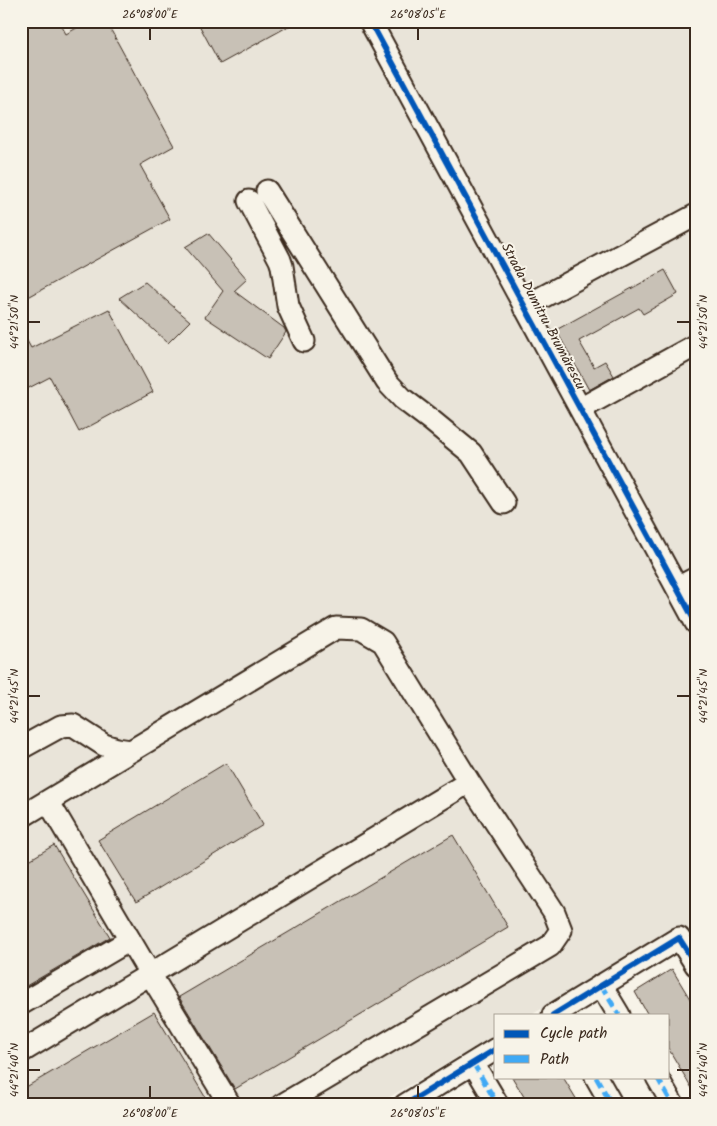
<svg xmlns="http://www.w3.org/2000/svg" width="717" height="1126" font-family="Kalam,sans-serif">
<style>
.built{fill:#e9e4d9}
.building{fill:#c8c1b6;stroke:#3b2a1e}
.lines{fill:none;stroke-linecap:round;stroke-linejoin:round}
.minor-casing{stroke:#3b2a1e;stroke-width:25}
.minor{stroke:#f7f3e8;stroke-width:21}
.quiet{stroke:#3fa9f5;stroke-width:5;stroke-dasharray:10 5;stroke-linecap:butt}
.cycleway-casing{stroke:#f7f3e8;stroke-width:9}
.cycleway{stroke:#0057b8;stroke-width:6}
.ticks{fill:none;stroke:#3b2a1e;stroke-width:2}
.labels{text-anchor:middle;stroke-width:4;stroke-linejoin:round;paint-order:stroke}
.street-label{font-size:14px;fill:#3b2a1e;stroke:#f7f3e8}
.neatline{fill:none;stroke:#3b2a1e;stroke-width:2}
.ticks-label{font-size:12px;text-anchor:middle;fill:#3b2a1e}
</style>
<rect width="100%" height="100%" fill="#f7f3e8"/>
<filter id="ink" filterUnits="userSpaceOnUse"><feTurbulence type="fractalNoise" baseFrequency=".02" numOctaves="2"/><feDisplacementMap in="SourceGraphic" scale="10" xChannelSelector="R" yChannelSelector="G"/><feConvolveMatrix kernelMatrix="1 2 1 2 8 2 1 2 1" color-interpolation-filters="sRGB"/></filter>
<g filter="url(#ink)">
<path class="built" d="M 21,21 L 696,21 L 696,950 L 681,928 L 531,1015 L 496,1015 L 496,1035 L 376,1105 L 21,1105 Z"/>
<path class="building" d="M 21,21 L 59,21 L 66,34 L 89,21 L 106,21 L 174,146 L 140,165 L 170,219 L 21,301 Z
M 197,21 L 298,21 L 220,64 Z
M 208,233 L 247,279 L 234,291 L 284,328 L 286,332 L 268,359 L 205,317 L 223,291 L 185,247 Z
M 665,270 L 678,294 L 643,314 L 639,308 L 579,341 L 594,367 L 605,361 L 614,376 L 589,390 L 556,330 Z
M 145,282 L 190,321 L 168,343 L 119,298 Z
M 109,309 L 153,392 L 79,432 L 50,377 L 21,392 L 21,330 L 31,348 Z
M 226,763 L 263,825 L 136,902 L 98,840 Z
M 453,835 L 508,927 L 235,1089 L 179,997 Z
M 54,845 L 110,937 L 21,989 L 21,865 Z
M 672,969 L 696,1009 L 696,1095 L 668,1048 L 668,1015 L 648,1015 L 635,992 Z
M 154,1012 L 210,1105 L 21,1105 L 21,1090 Z
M 512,1077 L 563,1077 L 580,1105 L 529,1105 Z"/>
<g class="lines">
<g class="minor-casing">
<path id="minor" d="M 370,21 L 696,623
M 267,191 L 387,382 L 403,399 L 432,421 L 471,453 L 504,503
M 249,201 L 280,260 L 282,266 L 288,306 L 304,341
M 524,307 L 696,215
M 580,409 L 696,345
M 677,588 L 696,578
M 21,748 L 61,726 L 73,725 L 104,745 L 117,749 L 131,751
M 48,801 L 150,974 L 230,1105
M 21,817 L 336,628 L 361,629 L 383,642 L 469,782 L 554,912 L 561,930 L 550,946 L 282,1105
M 601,985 L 619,1015
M 21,1004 L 130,940
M 553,1015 L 679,938 L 696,965
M 21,1052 L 469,782
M 473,1063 L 498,1105
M 596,1077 L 612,1105
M 657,1077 L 673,1105
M 405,1105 L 496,1049"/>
</g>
<use href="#minor" class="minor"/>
<path class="quiet" d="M 601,985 L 619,1015
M 473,1063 L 498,1105
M 596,1077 L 612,1105
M 657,1077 L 673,1105"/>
<g class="cycleway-casing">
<path id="cycleway" d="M 370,21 L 696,623
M 553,1015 L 679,938 L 696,965
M 405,1105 L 496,1049"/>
</g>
<use href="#cycleway" class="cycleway"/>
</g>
</g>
<path class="ticks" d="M 150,28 L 150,40M 418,28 L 418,40M 28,322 L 40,322M 677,322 L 690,322M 28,696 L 40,696M 677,696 L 690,696M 28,1070 L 40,1070M 677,1070 L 690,1070M 150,1086 L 150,1098M 418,1086 L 418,1098"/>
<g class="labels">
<g class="street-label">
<text transform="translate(544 316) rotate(62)" y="5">Strada Dumitru Brumărescu</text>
</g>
</g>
<rect width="717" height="1126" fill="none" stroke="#f7f3e8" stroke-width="55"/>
<rect x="494" y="1014" width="175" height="65" fill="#f7f3e8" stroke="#aca397"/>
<rect x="504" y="1030" width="25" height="8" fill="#0057b8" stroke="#aca397"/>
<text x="540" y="1038" font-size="15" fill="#3b2a1e">Cycle path</text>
<rect x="504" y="1055" width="25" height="8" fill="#3fa9f5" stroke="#aca397"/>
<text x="540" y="1064" font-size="15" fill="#3b2a1e">Path</text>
<rect x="28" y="28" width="662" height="1070" class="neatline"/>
<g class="ticks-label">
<text x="150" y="18">26°08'00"E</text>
<text x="418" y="18">26°08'05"E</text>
<text transform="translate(14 322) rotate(-90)" y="4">44°21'50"N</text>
<text transform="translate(703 322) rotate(-90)" y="4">44°21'50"N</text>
<text transform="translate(14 696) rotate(-90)" y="4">44°21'45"N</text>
<text transform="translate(703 696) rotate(-90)" y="4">44°21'45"N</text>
<text transform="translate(14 1070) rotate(-90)" y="4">44°21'40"N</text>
<text transform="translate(703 1070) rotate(-90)" y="4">44°21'40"N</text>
<text x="150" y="1117">26°08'00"E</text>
<text x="418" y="1117">26°08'05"E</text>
</g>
</svg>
